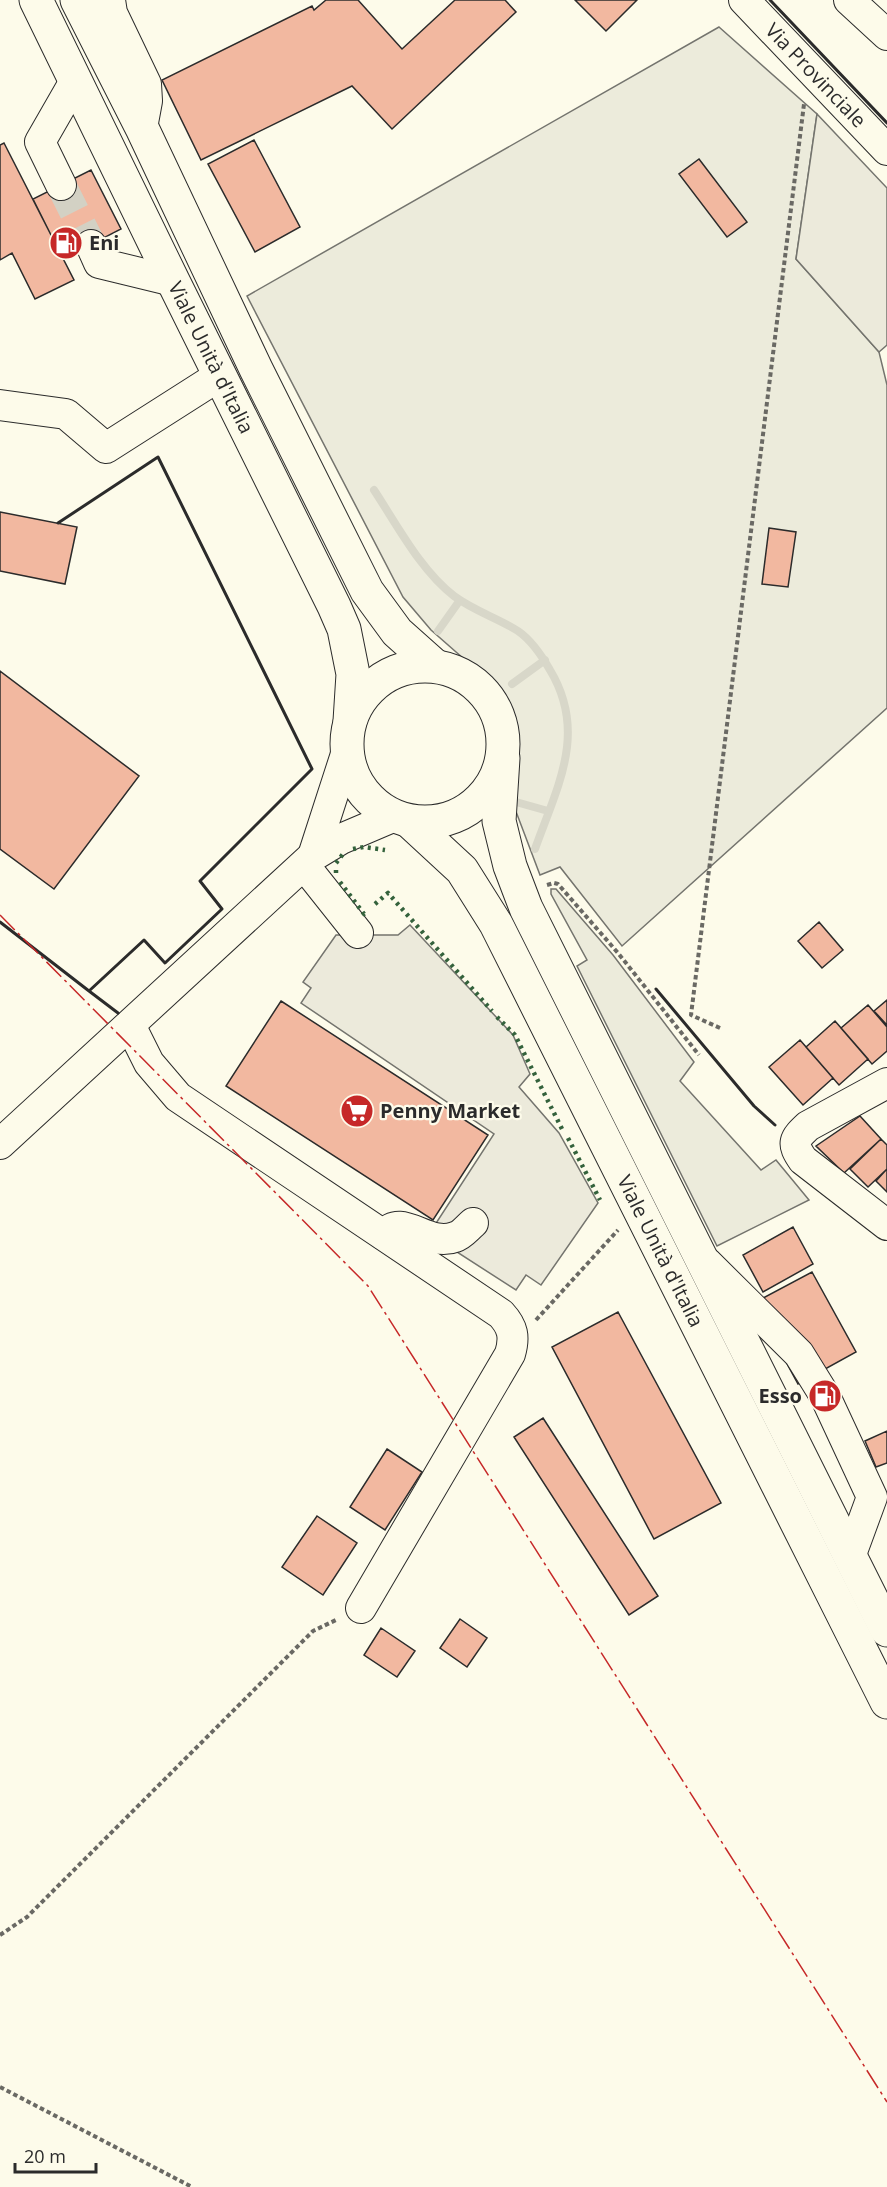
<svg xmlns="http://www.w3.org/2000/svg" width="887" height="2187" font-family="'Open Sans',sans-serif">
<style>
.green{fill:#ecebdb;stroke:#74746e;stroke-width:1.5}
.parking{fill:#eceadb;stroke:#74746e;stroke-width:1.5}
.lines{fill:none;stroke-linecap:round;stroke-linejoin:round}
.stream{stroke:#d8d7c9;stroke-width:8}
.building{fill:#f2b8a0;stroke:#2b2b2b;stroke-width:1.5}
.minor-tunnel{stroke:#d3d1c4;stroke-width:30;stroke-dasharray:30 15;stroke-linecap:butt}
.minor-casing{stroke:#2b2b2b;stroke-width:32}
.major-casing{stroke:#2b2b2b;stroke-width:35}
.path{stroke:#6a6964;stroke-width:4;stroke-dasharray:4.5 3;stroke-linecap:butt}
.minor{stroke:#fdfbea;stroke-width:30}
.major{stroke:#fdfbea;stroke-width:33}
.hedge{stroke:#34623c;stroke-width:4.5;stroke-dasharray:3 4.5;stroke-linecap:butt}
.wall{stroke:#2b2b2b;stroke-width:3}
.power{stroke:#c62828;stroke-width:1.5;stroke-dasharray:21 4.5 3 4.5;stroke-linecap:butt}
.labels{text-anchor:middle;stroke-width:4.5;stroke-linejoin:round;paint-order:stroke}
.street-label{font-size:20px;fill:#2b2b2b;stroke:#fdfbea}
.poi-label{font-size:20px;font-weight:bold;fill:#2b2b2b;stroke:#fdfbea;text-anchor:start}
</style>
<rect width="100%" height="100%" fill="#fdfbea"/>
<path class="green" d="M 719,27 L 817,114 L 796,259 L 879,352 L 887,385 L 887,708 L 622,946 L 560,867 L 540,875 L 512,801 L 516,766 L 514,730 L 497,696 L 464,659 L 431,630 L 403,597 L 247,296 Z
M 551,889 L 556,889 L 613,955 L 694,1062 L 680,1081 L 761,1170 L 776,1160 L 809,1200 L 717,1246 L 577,966 L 587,960 L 551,894 Z"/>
<path class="parking" d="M 817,114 L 887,188 L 887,345 L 879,352 L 796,259 Z
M 410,925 L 513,1035 L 530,1074 L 519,1087 L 559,1133 L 598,1203 L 541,1285 L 526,1275 L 516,1290 L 429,1234 L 494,1134 L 301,1003 L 311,988 L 303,982 L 336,935 L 398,935 Z"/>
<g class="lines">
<path class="stream" d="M 374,490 C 397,525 421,571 454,596 C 474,611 498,618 518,631 C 531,640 542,656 550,670 C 588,733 557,787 535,849
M 438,631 L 460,600
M 512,684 L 545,660
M 516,802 L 548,811"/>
</g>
<path class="building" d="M 326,0 L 358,0 L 402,49 L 455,0 L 505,0 L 516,12 L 392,129 L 352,86 L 201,160 L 162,80 L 312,6 L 314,10 Z
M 575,0 L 637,0 L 606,31 Z
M 254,140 L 300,227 L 255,252 L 208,164 Z
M 4,143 L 74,280 L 35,299 L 12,253 L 0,260 L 0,145 Z
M 699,159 L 747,222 L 727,237 L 679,174 Z
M 91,170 L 121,229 L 63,259 L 33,199 Z
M 0,512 L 77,527 L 65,584 L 0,571 Z
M 769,528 L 796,532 L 788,587 L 762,584 Z
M 0,671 L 139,776 L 54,889 L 0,849 Z
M 819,922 L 843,950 L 822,968 L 798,941 Z
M 887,1000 L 887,1025 L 874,1011 Z
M 281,1001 L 488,1135 L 433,1220 L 226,1086 Z
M 868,1005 L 887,1027 L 887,1051 L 872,1064 L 841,1028 Z
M 835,1021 L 868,1059 L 839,1085 L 806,1047 Z
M 800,1040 L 833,1078 L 803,1105 L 769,1067 Z
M 860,1116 L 881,1139 L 844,1173 L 816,1146 Z
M 881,1139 L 887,1145 L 887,1169 L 868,1187 L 850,1169 Z
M 887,1169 L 887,1192 L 876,1181 Z
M 793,1227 L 813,1264 L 763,1292 L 743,1255 Z
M 812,1272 L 856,1352 L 798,1384 L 754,1303 Z
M 618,1312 L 721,1503 L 654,1539 L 552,1347 Z
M 543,1418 L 658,1596 L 629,1615 L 514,1437 Z
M 887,1431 L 887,1463 L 876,1467 L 865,1441 Z
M 387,1449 L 422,1472 L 385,1530 L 350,1507 Z
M 317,1516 L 357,1543 L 323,1595 L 282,1567 Z
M 460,1619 L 487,1638 L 467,1667 L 440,1648 Z
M 381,1628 L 415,1651 L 397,1677 L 364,1655 Z"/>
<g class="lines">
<path class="minor-tunnel" d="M 61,185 L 91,245"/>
<g class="minor-casing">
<g id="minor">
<path d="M 110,0 L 112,13 L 146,84 L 147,101 L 142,128"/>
<path id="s1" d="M 744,0 L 887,150"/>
<path d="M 849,0 L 887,35"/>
<path d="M 61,185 L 40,142 L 75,81"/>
<path d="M 91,245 L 99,263 L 173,281"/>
<path d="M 0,405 L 66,414 L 106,448 L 219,376"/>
<path d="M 313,856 L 347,751"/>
<path d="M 304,865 L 358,933"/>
<path d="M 130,1025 L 149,1063 L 178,1097 L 501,1314 C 513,1327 515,1337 510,1354 L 361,1608"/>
<path d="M 887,1083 L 808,1126 C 794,1139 791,1143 803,1160 L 887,1225"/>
<path d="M 0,1144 L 313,856 L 341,839 L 395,816"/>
<path d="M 384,1235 C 402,1211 427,1248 455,1237 C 462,1235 467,1228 473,1223"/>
<path d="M 707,1263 L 799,1354 L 825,1396 L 872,1497 L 850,1557"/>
</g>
</g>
<g class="major-casing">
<g id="major">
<path id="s2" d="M 36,0 L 173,281 L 334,606 L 344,629 L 353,674 L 350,721"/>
<path d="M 77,0 L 142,128 L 256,369 L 367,591 L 397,632 L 434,665"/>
<circle cx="425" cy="744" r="78"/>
<path d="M 503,758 L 499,821 L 510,866 L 526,908 L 887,1630"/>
<path id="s3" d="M 409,821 L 462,870 L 496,924 L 887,1702"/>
</g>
</g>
<path class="path" d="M 547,885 L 554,883 L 558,884 L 618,953 L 699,1055
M 720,1028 L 691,1015 L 804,104
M 536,1320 L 618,1230
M 0,1935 L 27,1917 L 313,1631 L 336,1620
M 0,2087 L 192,2187"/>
<use href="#minor" class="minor"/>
<use href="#major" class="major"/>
<path class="hedge" d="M 353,849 L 364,847 L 385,850
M 336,863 L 343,854
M 336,870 L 336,876
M 340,882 L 364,914 L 367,911
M 375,904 L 388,893 L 492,1011
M 497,1017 L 515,1035 L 563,1131
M 568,1138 L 600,1200"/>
<path class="wall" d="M 770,0 L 887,123
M 0,922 L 89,991 L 144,940 L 165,963 L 222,909 L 200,881 L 312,769 L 158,457 L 58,523
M 656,989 L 754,1106 L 775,1125
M 89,991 L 118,1013"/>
<path class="power" d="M 0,915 L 368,1286 L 887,2102"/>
</g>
<defs>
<g id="fuel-disc" transform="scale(1.725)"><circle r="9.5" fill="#c62828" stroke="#fdfbea"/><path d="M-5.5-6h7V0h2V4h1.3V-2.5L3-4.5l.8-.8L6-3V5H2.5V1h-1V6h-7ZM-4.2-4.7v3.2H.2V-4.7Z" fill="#fff"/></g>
<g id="supermarket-disc" transform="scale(1.725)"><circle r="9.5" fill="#c62828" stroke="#fdfbea"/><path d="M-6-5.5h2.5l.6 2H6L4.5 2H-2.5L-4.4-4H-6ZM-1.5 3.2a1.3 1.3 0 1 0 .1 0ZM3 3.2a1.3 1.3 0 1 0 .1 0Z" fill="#fff"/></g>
</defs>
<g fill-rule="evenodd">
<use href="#fuel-disc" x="66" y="243"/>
<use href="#supermarket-disc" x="357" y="1111"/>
<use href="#fuel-disc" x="825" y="1396"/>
</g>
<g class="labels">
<g class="street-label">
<text dy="7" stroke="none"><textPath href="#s1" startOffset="104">Via Provinciale</textPath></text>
<text dy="7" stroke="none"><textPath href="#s2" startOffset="398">Viale Unità d'Italia</textPath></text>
<text dy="7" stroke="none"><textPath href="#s3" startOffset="502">Viale Unità d'Italia</textPath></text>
</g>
<g class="poi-label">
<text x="89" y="250">Eni</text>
<text x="380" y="1118">Penny Market</text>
<text x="802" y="1403" text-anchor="end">Esso</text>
</g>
</g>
<path d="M15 2163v9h81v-9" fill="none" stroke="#2b2b2b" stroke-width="3"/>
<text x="24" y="2163" font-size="18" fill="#2b2b2b" stroke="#fdfbea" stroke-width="4.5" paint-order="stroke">20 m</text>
</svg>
